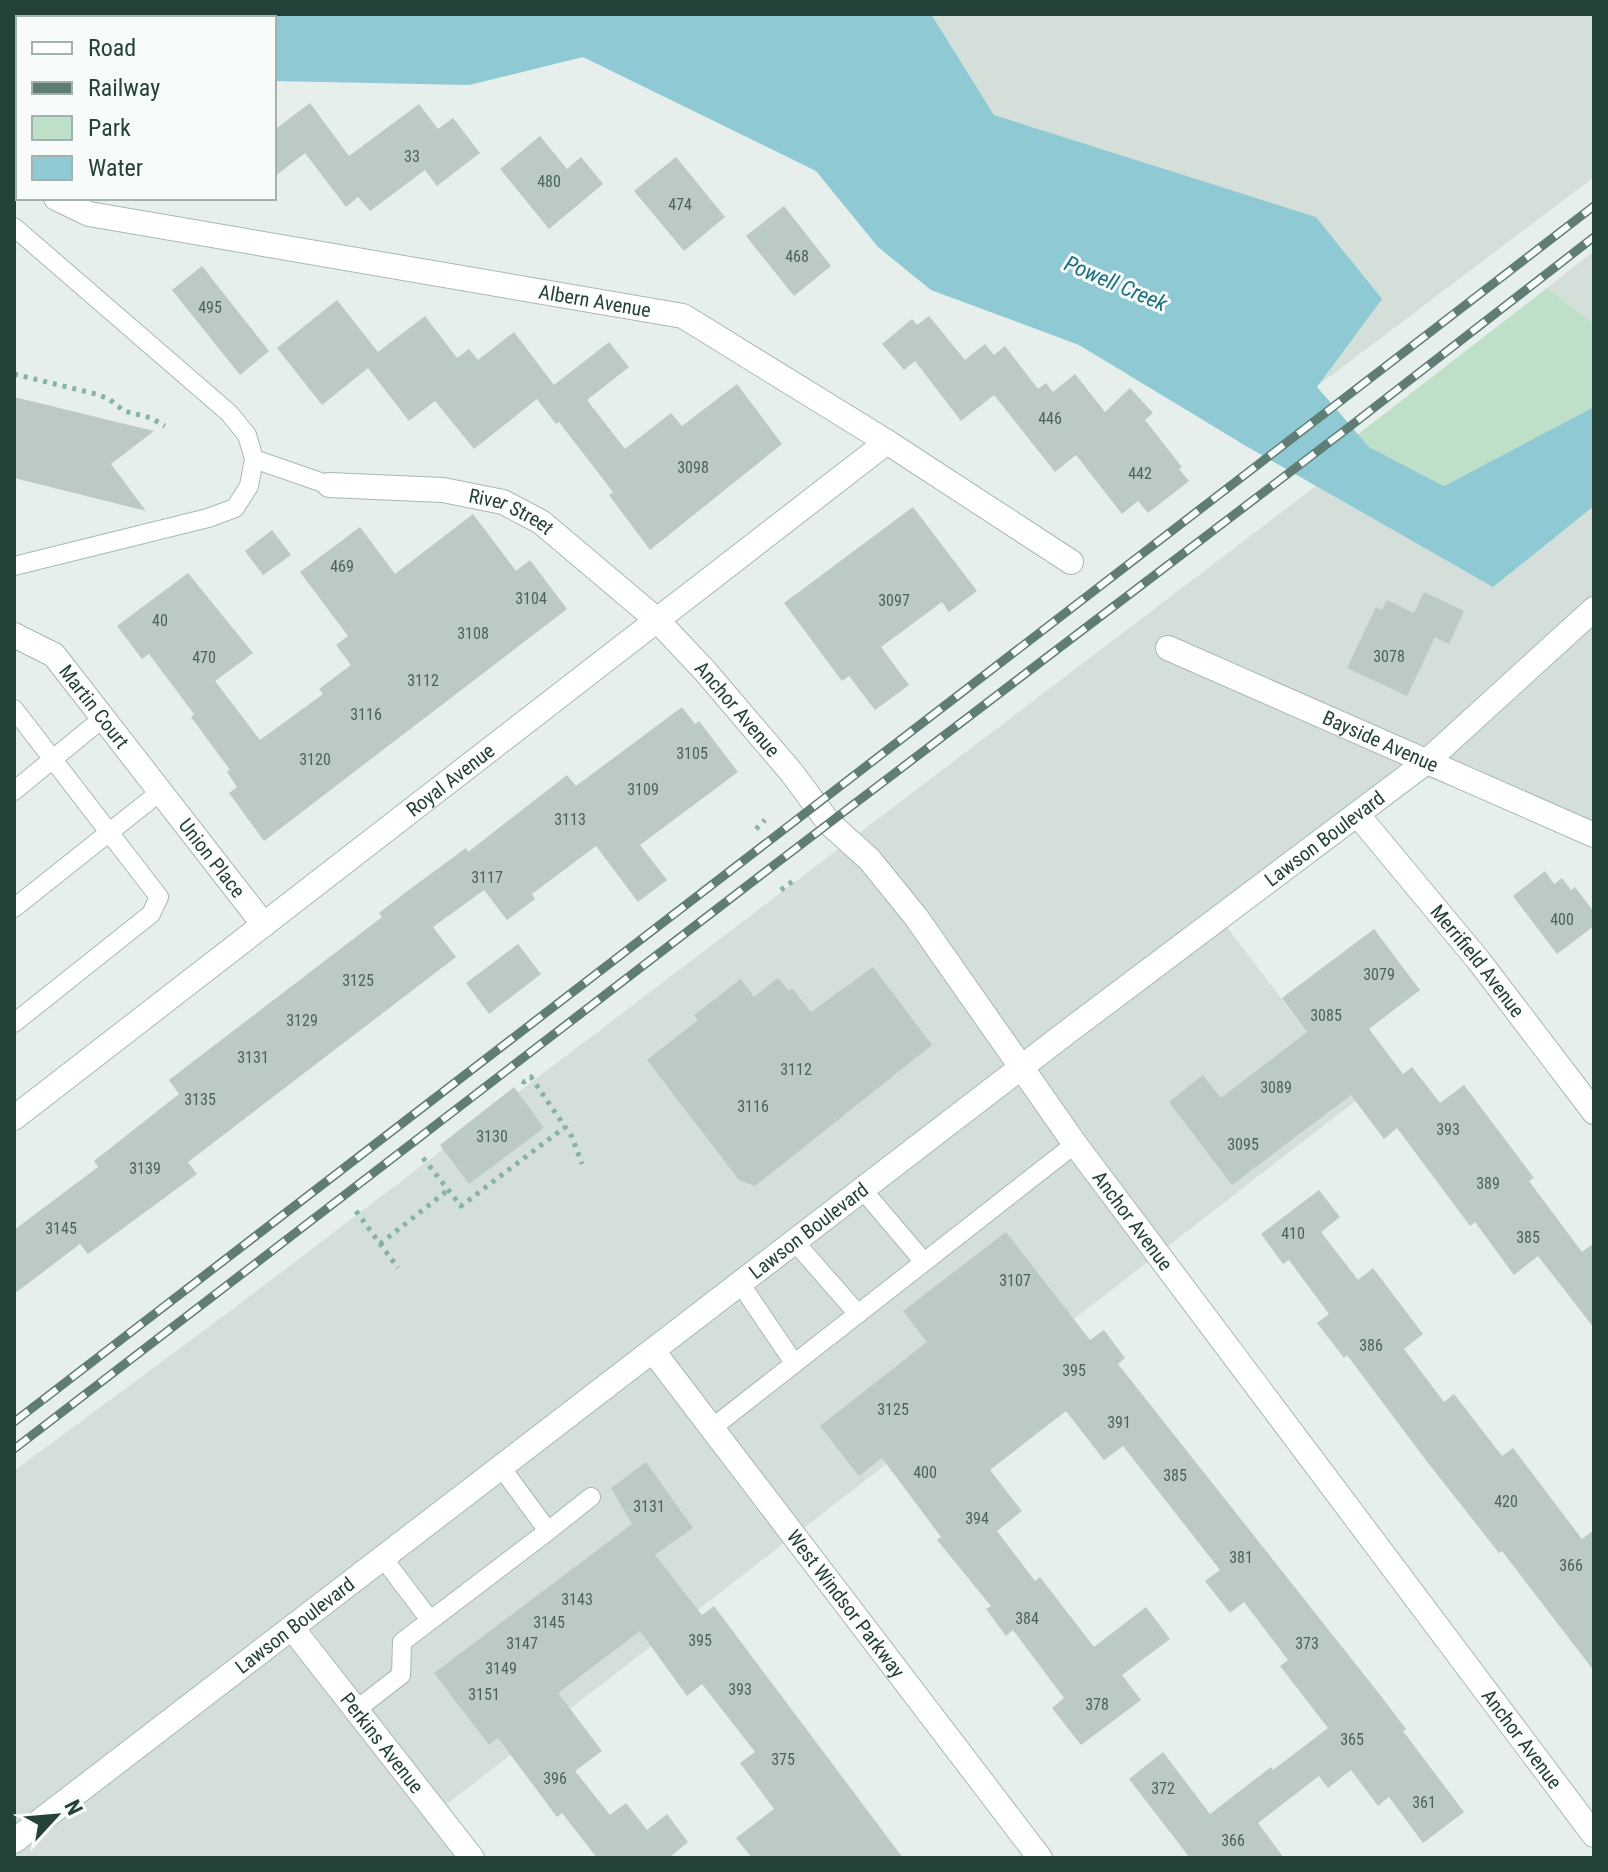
<svg xmlns="http://www.w3.org/2000/svg" width="1608" height="1872" font-family="'Roboto Condensed',sans-serif">
<style>
.built{fill:#d4dfda}
.green{fill:#bfe0c8}
.water{fill:#8ec9d4}
.building{fill:#bbcac4}
.lines{fill:none;stroke-linecap:round;stroke-linejoin:round}
.lane-casing{stroke:#a8b8b2;stroke-width:20}
.street-casing{stroke:#a8b8b2;stroke-width:26}
.secondary-casing{stroke:#a4bbb3;stroke-width:26}
.path{stroke:#86b3a5;stroke-width:5;stroke-dasharray:4 6;stroke-linecap:butt}
.lane{stroke:#fff;stroke-width:18}
.street{stroke:#fff;stroke-width:24}
.secondary{stroke:#fff;stroke-width:24}
.rail-casing{stroke:#5f7d75;stroke-width:9}
.rail{stroke:#f7fbf9;stroke-width:6;stroke-dasharray:18;stroke-linecap:butt}
.labels{text-anchor:middle;stroke-width:6;stroke-linejoin:round;paint-order:stroke}
.number-label{font-size:16px;fill:#4a645c}
.street-label{font-size:20px;fill:#24423a;stroke:#f7fbf9}
.water-label{font-size:22px;font-style:italic;fill:#1c6f80;stroke:#f7fbf9}
</style>
<rect width="100%" height="100%" fill="#e6efeb"/>
<path class="built" d="M 931,14 L 1594,14 L 1594,177 L 1316,387 L 1381,299 L 1316,217 L 994,115 Z
M 1594,251 L 1594,324 L 1547,288 Z
M 1316,486 L 1493,587 L 1594,506 L 1594,840 L 1423,776 L 1223,922 L 1358,1099 L 447,1804 L 485,1855 L 482,1858 L 14,1858 L 14,1471 L 233,1309 Z"/>
<path class="green" d="M 1547,288 L 1594,324 L 1594,407 L 1444,486 L 1369,447 L 1357,435 Z"/>
<path class="water" d="M 79,14 L 931,14 L 994,115 L 1316,217 L 1382,299 L 1317,387 L 1369,447 L 1444,486 L 1594,407 L 1594,506 L 1493,587 L 1246,446 L 1079,345 L 931,290 L 878,247 L 816,171 L 583,57 L 469,85 L 274,81 L 274,18 L 97,18 Z"/>
<path class="building" d="M 310,103 L 349,156 L 419,104 L 438,129 L 453,118 L 480,153 L 437,186 L 425,170 L 370,211 L 358,197 L 346,207 L 305,153 L 274,177 L 274,130 Z
M 540,136 L 567,169 L 581,157 L 603,184 L 549,229 L 500,169 Z
M 676,157 L 725,217 L 684,251 L 634,191 Z
M 784,206 L 831,266 L 794,296 L 746,236 Z
M 202,266 L 269,351 L 240,375 L 172,290 Z
M 337,300 L 378,352 L 425,316 L 457,358 L 469,349 L 478,360 L 514,332 L 554,385 L 609,342 L 629,367 L 587,400 L 625,449 L 671,413 L 682,426 L 737,384 L 782,444 L 650,550 L 609,495 L 613,492 L 559,422 L 556,424 L 537,399 L 474,449 L 435,401 L 409,421 L 368,368 L 322,405 L 277,348 Z
M 929,316 L 965,360 L 985,344 L 994,355 L 1005,346 L 1038,389 L 1046,383 L 1053,392 L 1075,374 L 1105,412 L 1130,388 L 1153,413 L 1145,420 L 1182,467 L 1179,469 L 1189,481 L 1148,513 L 1138,501 L 1122,514 L 1076,455 L 1055,472 L 994,395 L 961,421 L 915,361 L 904,370 L 882,344 L 912,319 L 917,325 Z
M 14,397 L 154,431 L 111,464 L 146,511 L 14,478 Z
M 913,507 L 977,591 L 949,612 L 942,602 L 881,647 L 909,685 L 875,710 L 849,676 L 842,681 L 784,603 Z
M 473,514 L 516,571 L 530,560 L 567,609 L 264,841 L 229,793 L 237,787 L 227,772 L 230,770 L 191,717 L 194,714 L 149,654 L 142,659 L 117,626 L 188,573 L 253,653 L 215,681 L 260,740 L 323,694 L 319,689 L 351,665 L 336,645 L 348,636 L 300,572 L 360,527 L 395,574 Z
M 272,530 L 291,555 L 263,575 L 245,551 Z
M 1424,592 L 1464,611 L 1449,644 L 1435,637 L 1407,696 L 1347,668 L 1376,607 L 1382,610 L 1387,600 L 1414,613 Z
M 682,707 L 695,724 L 699,721 L 738,772 L 640,845 L 667,880 L 638,902 L 596,846 L 532,894 L 535,899 L 507,920 L 484,890 L 433,927 L 456,957 L 188,1162 L 197,1174 L 88,1254 L 80,1244 L 14,1294 L 14,1230 L 98,1167 L 94,1161 L 179,1094 L 169,1080 L 382,917 L 379,913 L 406,892 L 466,848 L 468,852 L 567,775 L 576,786 Z
M 1545,871 L 1554,884 L 1562,878 L 1571,890 L 1575,887 L 1594,912 L 1594,926 L 1557,954 L 1513,896 Z
M 1374,929 L 1420,990 L 1369,1029 L 1403,1074 L 1412,1067 L 1440,1103 L 1464,1085 L 1534,1178 L 1529,1181 L 1582,1252 L 1594,1243 L 1594,1328 L 1538,1256 L 1514,1275 L 1475,1222 L 1470,1226 L 1397,1128 L 1384,1139 L 1351,1095 L 1232,1185 L 1169,1102 L 1203,1075 L 1221,1098 L 1307,1032 L 1282,998 Z
M 518,944 L 541,974 L 489,1014 L 466,983 Z
M 873,967 L 932,1045 L 755,1186 L 739,1180 L 647,1060 L 698,1020 L 694,1015 L 741,979 L 754,997 L 778,978 L 789,991 L 792,988 L 811,1012 Z
M 514,1087 L 544,1128 L 469,1184 L 440,1145 Z
M 1319,1190 L 1340,1217 L 1321,1232 L 1358,1280 L 1373,1268 L 1423,1334 L 1404,1349 L 1444,1402 L 1454,1394 L 1502,1456 L 1513,1448 L 1582,1539 L 1594,1530 L 1594,1671 L 1502,1551 L 1499,1553 L 1425,1459 L 1347,1355 L 1344,1358 L 1317,1323 L 1329,1314 L 1289,1260 L 1283,1264 L 1261,1234 Z
M 1006,1232 L 1090,1340 L 1104,1330 L 1125,1358 L 1118,1364 L 1377,1691 L 1406,1729 L 1403,1731 L 1464,1812 L 1423,1843 L 1389,1797 L 1378,1806 L 1351,1770 L 1328,1788 L 1319,1776 L 1258,1823 L 1284,1858 L 1190,1858 L 1129,1779 L 1163,1752 L 1210,1814 L 1271,1767 L 1273,1770 L 1328,1728 L 1280,1666 L 1288,1660 L 1244,1602 L 1230,1613 L 1205,1581 L 1220,1570 L 1123,1446 L 1104,1460 L 1066,1411 L 990,1470 L 1022,1511 L 997,1531 L 1035,1581 L 1040,1577 L 1094,1647 L 1146,1607 L 1170,1639 L 1122,1675 L 1141,1700 L 1081,1745 L 1052,1708 L 1064,1698 L 1013,1630 L 1006,1636 L 986,1609 L 991,1606 L 937,1540 L 941,1537 L 882,1458 L 859,1476 L 820,1426 L 927,1342 L 903,1311 Z
M 646,1462 L 693,1528 L 655,1555 L 702,1615 L 714,1606 L 903,1858 L 752,1858 L 736,1838 L 774,1809 L 740,1763 L 755,1752 L 702,1684 L 687,1696 L 640,1631 L 558,1693 L 602,1751 L 575,1771 L 610,1815 L 626,1803 L 647,1830 L 667,1814 L 688,1842 L 669,1858 L 597,1858 L 562,1813 L 557,1817 L 498,1738 L 489,1745 L 434,1673 L 632,1524 L 611,1488 Z"/>
<g class="lines">
<g class="lane-casing">
<path id="lane" d="M 14,227 L 229,413 L 247,435 L 254,459 L 249,486 L 235,508 L 208,518 L 14,566
M 254,459 L 329,485
M 14,709 L 159,897 L 151,914 L 14,1023
M 14,791 L 103,718
M 14,908 L 160,792
M 862,1189 L 924,1262
M 794,1241 L 858,1314
M 740,1283 L 794,1363
M 712,1428 L 1075,1144
M 548,1531 L 591,1497
M 383,1558 L 430,1620
M 356,1710 L 401,1675 L 402,1642 L 548,1531 L 501,1467"/>
</g>
<g class="street-casing">
<g id="street">
<path d="M 14,161 L 18,165"/>
<path id="s1" d="M 56,198 L 89,214 L 683,316 L 887,442 L 1071,562"/>
<path id="s2" d="M 329,485 L 443,490 L 503,502 L 541,522 L 657,620 L 705,671 L 792,773 L 829,823 L 869,859 L 916,917 L 1075,1144 L 1594,1835"/>
<path id="s3" d="M 14,635 L 54,655 L 264,925"/>
<path id="s4" d="M 1168,648 L 1594,835"/>
<path id="s5" d="M 1357,814 L 1479,961 L 1594,1112"/>
<path id="s6" d="M 14,1118 L 887,442"/>
<path id="s7" d="M 653,1351 L 1040,1858"/>
<path id="s8" d="M 292,1628 L 472,1858"/>
</g>
</g>
<g class="secondary-casing">
<g id="secondary">
<path id="s9" d="M 14,1841 L 1066,1033 L 1425,763 L 1594,609"/>
</g>
</g>
<path class="path" d="M 14,374 L 96,394 L 109,399 L 124,411 L 151,418 L 165,426
M 756,829 L 765,820
M 781,890 L 794,880
M 522,1081 L 524,1082 L 531,1077 L 572,1137 L 582,1164
M 423,1158 L 461,1206 L 565,1127
M 356,1211 L 398,1268
M 380,1244 L 448,1190"/>
<use href="#lane" class="lane"/>
<use href="#street" class="street"/>
<use href="#secondary" class="secondary"/>
<g class="rail-casing">
<path id="rail" d="M 14,1422 L 1594,206
M 14,1449 L 778,862 L 1344,431 L 1594,237"/>
</g>
<use href="#rail" class="rail"/>
</g>
<g class="labels">
<g class="number-label">
<text x="412" y="162">33</text>
<text x="549" y="187">480</text>
<text x="680" y="210">474</text>
<text x="797" y="262">468</text>
<text x="210" y="313">495</text>
<text x="1050" y="424">446</text>
<text x="693" y="473">3098</text>
<text x="1140" y="479">442</text>
<text x="342" y="572">469</text>
<text x="531" y="604">3104</text>
<text x="894" y="606">3097</text>
<text x="160" y="626">40</text>
<text x="473" y="639">3108</text>
<text x="1389" y="662">3078</text>
<text x="204" y="663">470</text>
<text x="423" y="686">3112</text>
<text x="366" y="720">3116</text>
<text x="692" y="759">3105</text>
<text x="315" y="765">3120</text>
<text x="643" y="795">3109</text>
<text x="570" y="825">3113</text>
<text x="487" y="883">3117</text>
<text x="1562" y="925">400</text>
<text x="1379" y="980">3079</text>
<text x="358" y="986">3125</text>
<text x="1326" y="1021">3085</text>
<text x="302" y="1026">3129</text>
<text x="253" y="1063">3131</text>
<text x="796" y="1075">3112</text>
<text x="1276" y="1093">3089</text>
<text x="200" y="1105">3135</text>
<text x="753" y="1112">3116</text>
<text x="1448" y="1135">393</text>
<text x="492" y="1142">3130</text>
<text x="1243" y="1150">3095</text>
<text x="145" y="1174">3139</text>
<text x="1488" y="1189">389</text>
<text x="61" y="1234">3145</text>
<text x="1293" y="1239">410</text>
<text x="1528" y="1243">385</text>
<text x="1015" y="1286">3107</text>
<text x="1371" y="1351">386</text>
<text x="1074" y="1376">395</text>
<text x="893" y="1415">3125</text>
<text x="1119" y="1428">391</text>
<text x="925" y="1478">400</text>
<text x="1175" y="1481">385</text>
<text x="1506" y="1507">420</text>
<text x="649" y="1512">3131</text>
<text x="977" y="1524">394</text>
<text x="1241" y="1563">381</text>
<text x="1571" y="1571">366</text>
<text x="577" y="1605">3143</text>
<text x="1027" y="1624">384</text>
<text x="549" y="1628">3145</text>
<text x="700" y="1646">395</text>
<text x="522" y="1649">3147</text>
<text x="1307" y="1649">373</text>
<text x="501" y="1674">3149</text>
<text x="740" y="1695">393</text>
<text x="484" y="1700">3151</text>
<text x="1097" y="1710">378</text>
<text x="1352" y="1745">365</text>
<text x="783" y="1765">375</text>
<text x="555" y="1784">396</text>
<text x="1163" y="1794">372</text>
<text x="1424" y="1808">361</text>
<text x="1233" y="1846">366</text>
</g>
<g class="street-label">
<text dy="7" stroke="none"><textPath href="#s1" startOffset="550">Albern Avenue</textPath></text>
<text dy="7" stroke="none"><textPath href="#s2" startOffset="186">River Street</textPath></text>
<text dy="7" stroke="none"><textPath href="#s3" startOffset="110">Martin Court</textPath></text>
<text dy="7" stroke="none"><textPath href="#s2" startOffset="490">Anchor Avenue</textPath></text>
<text dy="7" stroke="none"><textPath href="#s4" startOffset="232">Bayside Avenue</textPath></text>
<text dy="7" stroke="none"><textPath href="#s6" startOffset="552">Royal Avenue</textPath></text>
<text dy="7" stroke="none"><textPath href="#s9" startOffset="1650">Lawson Boulevard</textPath></text>
<text dy="7" stroke="none"><textPath href="#s3" startOffset="302">Union Place</textPath></text>
<text dy="7" stroke="none"><textPath href="#s5" startOffset="190">Merrifield Avenue</textPath></text>
<text dy="7" stroke="none"><textPath href="#s2" startOffset="1138">Anchor Avenue</textPath></text>
<text dy="7" stroke="none"><textPath href="#s9" startOffset="1002">Lawson Boulevard</textPath></text>
<text dy="7" stroke="none"><textPath href="#s7" startOffset="318">West Windsor Parkway</textPath></text>
<text dy="7" stroke="none"><textPath href="#s9" startOffset="354">Lawson Boulevard</textPath></text>
<text dy="7" stroke="none"><textPath href="#s2" startOffset="1786">Anchor Avenue</textPath></text>
<text dy="7" stroke="none"><textPath href="#s8" startOffset="146">Perkins Avenue</textPath></text>
</g>
<g class="water-label">
<text transform="translate(1116 283) rotate(23)" y="8">Powell Creek</text>
</g>
</g>
<rect width="1608" height="1872" fill="none" stroke="#24423a" stroke-width="32"/>
<rect x="16" y="16" width="260" height="184" fill="#f7fbf9" stroke="#a3b1ad" stroke-width="2"/>
<rect x="32" y="42" width="40" height="12" fill="#ffffff" stroke="#a3b1ad" stroke-width="2"/>
<text x="88" y="56" font-size="24" fill="#24423a">Road</text>
<rect x="32" y="82" width="40" height="12" fill="#5f7d75" stroke="#a3b1ad" stroke-width="2"/>
<text x="88" y="96" font-size="24" fill="#24423a">Railway</text>
<rect x="32" y="116" width="40" height="24" fill="#bfe0c8" stroke="#a3b1ad" stroke-width="2"/>
<text x="88" y="136" font-size="24" fill="#24423a">Park</text>
<rect x="32" y="156" width="40" height="24" fill="#8ec9d4" stroke="#a3b1ad" stroke-width="2"/>
<text x="88" y="176" font-size="24" fill="#24423a">Water</text>
<g transform="translate(56 1816) rotate(64)" stroke="#f7fbf9" stroke-width="6" paint-order="stroke">
<path d="M0-6L14 30L0 20L-14 30Z" fill="#24423a"/>
<text y="-12" font-size="22" font-weight="bold" text-anchor="middle" fill="#24423a">N</text>
</g>
</svg>
